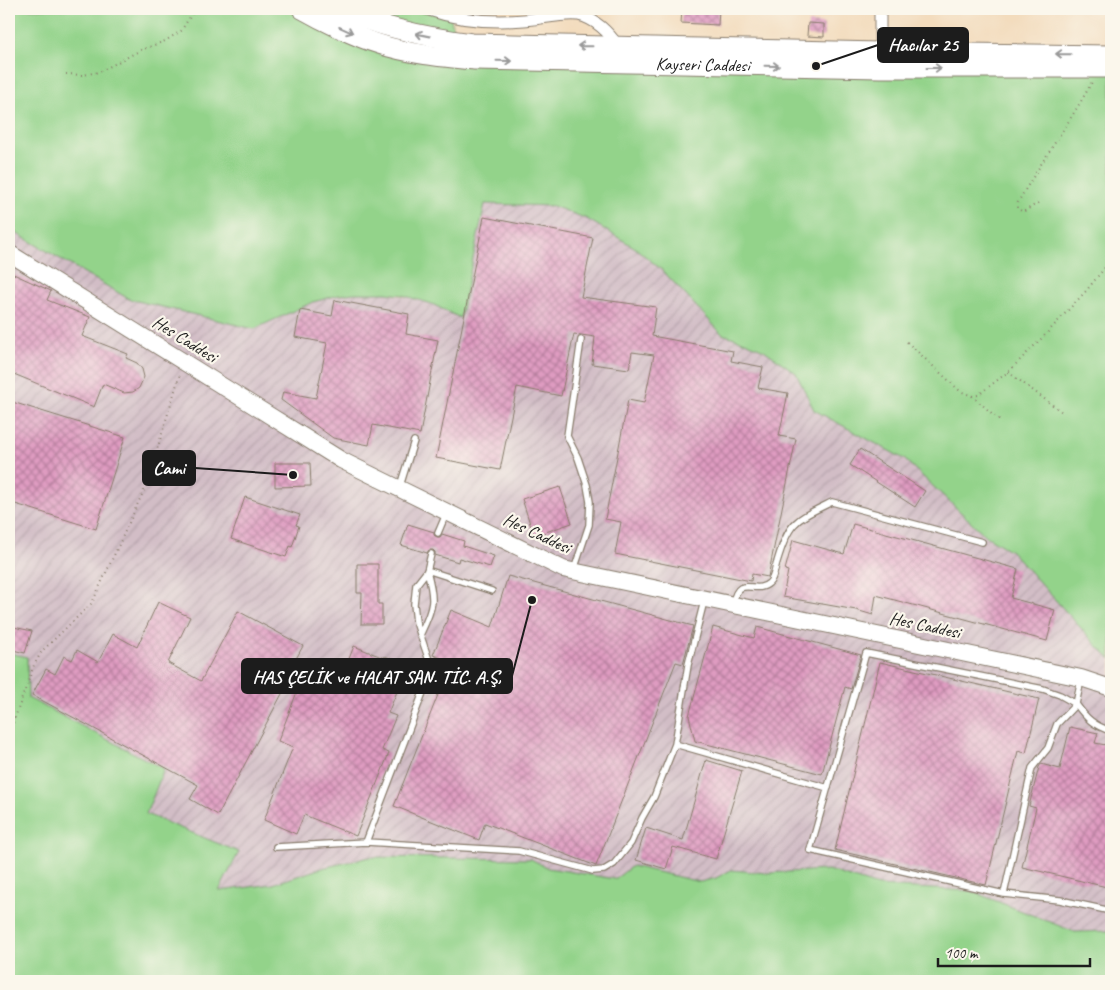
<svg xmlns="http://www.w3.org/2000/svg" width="1120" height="990" font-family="Caveat,sans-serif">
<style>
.industrial{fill:url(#industrial-furrows)}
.grass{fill:#93d38a;stroke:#587853}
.building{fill:url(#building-cross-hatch)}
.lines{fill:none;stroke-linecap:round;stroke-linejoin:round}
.lane-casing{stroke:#887c6c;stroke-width:8}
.street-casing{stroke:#887c6c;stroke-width:13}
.secondary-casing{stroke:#887c6c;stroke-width:18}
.primary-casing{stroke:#887c6c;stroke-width:21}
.path{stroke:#887c6c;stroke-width:2;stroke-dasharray:1 4;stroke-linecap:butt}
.lane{stroke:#fff;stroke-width:5.5}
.street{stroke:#fff;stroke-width:11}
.secondary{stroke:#fff;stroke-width:16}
.primary{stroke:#fff;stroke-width:19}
.oneway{stroke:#999}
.labels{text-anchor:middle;stroke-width:4.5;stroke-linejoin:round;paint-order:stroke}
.street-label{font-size:18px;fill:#1c1c1c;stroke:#fbf7ec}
.leader{fill:none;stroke:#1c1c1c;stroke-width:2}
.callout-dot{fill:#1c1c1c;stroke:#fbf7ec;stroke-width:2}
.callout{fill:#1c1c1c;stroke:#1c1c1c;stroke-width:2}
.callout-label{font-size:19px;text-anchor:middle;font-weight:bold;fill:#fff}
</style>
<defs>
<pattern id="industrial-furrows" width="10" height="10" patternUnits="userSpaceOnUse" patternTransform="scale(1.25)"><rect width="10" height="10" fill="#d2bdc6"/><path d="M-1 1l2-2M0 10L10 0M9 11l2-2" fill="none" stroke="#b4a2aa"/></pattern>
<pattern id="building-cross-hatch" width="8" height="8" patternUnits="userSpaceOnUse" patternTransform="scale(1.25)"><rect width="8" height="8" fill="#df9bc1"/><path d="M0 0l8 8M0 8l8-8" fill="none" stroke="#b47e9c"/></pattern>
</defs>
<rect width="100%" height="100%" fill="#fbf7ec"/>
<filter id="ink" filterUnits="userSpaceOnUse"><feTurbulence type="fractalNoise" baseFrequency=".02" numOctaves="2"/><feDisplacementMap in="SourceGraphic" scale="10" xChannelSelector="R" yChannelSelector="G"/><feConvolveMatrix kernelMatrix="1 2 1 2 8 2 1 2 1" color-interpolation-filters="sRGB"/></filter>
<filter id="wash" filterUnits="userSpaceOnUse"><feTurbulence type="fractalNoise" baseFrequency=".0096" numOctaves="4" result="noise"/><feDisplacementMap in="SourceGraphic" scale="20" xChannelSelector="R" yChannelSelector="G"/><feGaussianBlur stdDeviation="1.12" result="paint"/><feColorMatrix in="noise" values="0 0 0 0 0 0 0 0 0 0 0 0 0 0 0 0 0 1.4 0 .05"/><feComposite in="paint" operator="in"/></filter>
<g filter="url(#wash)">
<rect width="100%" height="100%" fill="#f3dcbd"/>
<path class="industrial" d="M 485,204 L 553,206 L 587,219 L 634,247 L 663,271 L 722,334 L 738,339 L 764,350 L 796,373 L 814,410 L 904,459 L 986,536 L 1011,551 L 1099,648 L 1111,659 L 1111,931 L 1075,932 L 971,891 L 878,886 L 828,870 L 767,873 L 731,870 L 716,878 L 700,882 L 632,866 L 615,879 L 548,868 L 531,859 L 370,857 L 322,868 L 273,884 L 219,891 L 239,852 L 145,814 L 164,769 L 28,698 L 27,658 L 9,653 L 9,229 L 129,299 L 276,319 L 300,306 L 325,298 L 354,293 L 386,293 L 417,299 L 432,304 L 460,318 Z"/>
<path class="grass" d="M 9,9 L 450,9 L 455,46 L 1111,58 L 1111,659 L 1099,648 L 1011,551 L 986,536 L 904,459 L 814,410 L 796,373 L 764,350 L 738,339 L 722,334 L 663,271 L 634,247 L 587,219 L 553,206 L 485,204 L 460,318 L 432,304 L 402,295 L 386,293 L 354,293 L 339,295 L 313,302 L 254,329 L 129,299 L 9,229 Z
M 9,653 L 27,657 L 28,698 L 164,769 L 146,814 L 239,852 L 219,891 L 273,884 L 322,868 L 370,857 L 531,859 L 548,868 L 615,879 L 632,866 L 700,882 L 716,878 L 731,870 L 767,873 L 828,870 L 878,886 L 971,891 L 1075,932 L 1111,931 L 1111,981 L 9,981 Z"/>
<g id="blocks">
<path class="building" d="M 682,9 L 719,9 L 718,25 L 681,23 Z
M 808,23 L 824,24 L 824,37 L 807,36 Z
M 484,217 L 593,238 L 581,297 L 656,307 L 652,336 L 733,351 L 731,361 L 763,367 L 758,388 L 788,393 L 779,436 L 796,439 L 768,577 L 752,574 L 751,581 L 615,554 L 621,522 L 605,519 L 628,400 L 644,403 L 654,355 L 632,352 L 629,369 L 592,364 L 595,337 L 574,334 L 561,396 L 517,387 L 500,470 L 436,458 Z
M 9,272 L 51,291 L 47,300 L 90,317 L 82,336 L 128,354 L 126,358 L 137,363 L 142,369 L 144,377 L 139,388 L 133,392 L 124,393 L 103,384 L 94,407 L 9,372 Z
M 335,300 L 409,314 L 406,334 L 438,340 L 420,434 L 373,425 L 369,445 L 333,438 L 281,400 L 283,392 L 316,398 L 327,343 L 295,337 L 300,310 L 332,316 Z
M 9,401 L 125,437 L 96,529 L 9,502 Z
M 860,449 L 925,491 L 915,507 L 850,465 Z
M 275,463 L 310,463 L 311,486 L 275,487 Z
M 560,487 L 572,523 L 534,536 L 522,499 Z
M 245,497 L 300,515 L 296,525 L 299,526 L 292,547 L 290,546 L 286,557 L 231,539 Z
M 408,524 L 434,532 L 434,535 L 437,537 L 440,537 L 442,534 L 464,541 L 463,546 L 494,556 L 490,567 L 459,558 L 458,562 L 435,555 L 435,552 L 433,550 L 429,550 L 427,553 L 401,545 Z
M 853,524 L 1018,569 L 1011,598 L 1055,610 L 1047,641 L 876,595 L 873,615 L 856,610 L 783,597 L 788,571 L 785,570 L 793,540 L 844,554 Z
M 357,564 L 378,564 L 378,604 L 382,604 L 382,624 L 361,624 L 362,593 L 357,593 Z
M 508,576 L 693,626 L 683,664 L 676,662 L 596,866 L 485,823 L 479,840 L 394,806 L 451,662 L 433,655 L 451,610 L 492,627 Z
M 158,602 L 190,617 L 168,663 L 201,681 L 238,611 L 303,646 L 280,688 L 284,690 L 218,815 L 190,799 L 198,785 L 32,695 L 46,669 L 55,674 L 64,656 L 72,660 L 77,650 L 98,662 L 113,634 L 137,647 Z
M 9,626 L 32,631 L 25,653 L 9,649 Z
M 713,627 L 754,638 L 757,627 L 861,655 L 851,689 L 845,687 L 822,774 L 695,741 L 689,716 Z
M 354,646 L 384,658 L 385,656 L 403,663 L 396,680 L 401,682 L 388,713 L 396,716 L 382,750 L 389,753 L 356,836 L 304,815 L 296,834 L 264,820 L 293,747 L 278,741 L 302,679 L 329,689 L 334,676 L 341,679 Z
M 880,662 L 1039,699 L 1026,753 L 1018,751 L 986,885 L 835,850 Z
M 1070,727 L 1098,733 L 1095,743 L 1111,746 L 1111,888 L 1022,867 L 1036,808 L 1029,806 L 1039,767 L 1041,764 L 1060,769 Z
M 706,760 L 742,771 L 716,859 L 673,847 L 666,869 L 636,860 L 646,828 L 683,840 Z"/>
</g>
</g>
<g filter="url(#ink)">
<use href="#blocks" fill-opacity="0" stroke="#887c6c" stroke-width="1"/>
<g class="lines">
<g class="lane-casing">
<path id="lane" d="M 400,486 L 414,441
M 438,533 L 446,514
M 427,570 L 492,591
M 574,570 L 589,525 L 590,502 L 587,485 L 578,458 L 567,436 L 581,340
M 704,601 L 688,665 L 675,744 L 828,788
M 733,603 C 739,573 755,596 769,583 C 774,579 775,568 777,562 C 789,521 795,520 832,502 L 982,542
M 421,633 C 434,606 435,600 427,571
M 1081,680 L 1076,704 C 1086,718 1094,726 1111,731
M 366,842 L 519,851 L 593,871 L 604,870 L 614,864 L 631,843 L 642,818 L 654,797 L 675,744
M 276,847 L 366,842 L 432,669 L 416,622 L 414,604 L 416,585 L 427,571 L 431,554
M 1004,894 L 1032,768 L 1048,748 L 1057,724 L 1076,704 L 1060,695 L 1043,689 L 866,653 L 810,850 L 1004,894 L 1060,900 L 1111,911"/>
</g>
<g class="street-casing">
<path id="street" d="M 426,9 C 458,20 490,23 524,20 C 538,19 566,13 578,15 C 596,19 608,32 619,47
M 880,9 L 880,52"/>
</g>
<g class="secondary-casing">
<path id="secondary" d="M 9,253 L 341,460 L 563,569 L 1081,678 L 1111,688"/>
</g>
<g class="primary-casing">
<g id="primary">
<path id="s1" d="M 302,9 C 323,21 356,37 379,44 C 409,54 442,57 474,60 L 880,68 L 1111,68"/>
<path d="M 338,9 C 381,28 426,37 472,43 L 880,52 L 1111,55"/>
</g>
</g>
<path class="path" d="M 66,74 L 83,75 L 99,72 L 141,50 L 165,41 L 181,31 L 195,9
M 1038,203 L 1023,212 L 1017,208 L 1017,204 C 1040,163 1069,124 1092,82
M 907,342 L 960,391 L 972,396 L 1002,422
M 1008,372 L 1062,412
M 972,396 L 978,395 L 1008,372 L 1047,333 L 1086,291 L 1111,260
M 9,732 L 13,723 L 34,665 L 42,651 L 92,603 L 146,486 L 180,374"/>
<use href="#lane" class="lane"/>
<use href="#street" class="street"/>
<use href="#secondary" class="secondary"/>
<use href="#primary" class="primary"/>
</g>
<defs><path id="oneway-shaft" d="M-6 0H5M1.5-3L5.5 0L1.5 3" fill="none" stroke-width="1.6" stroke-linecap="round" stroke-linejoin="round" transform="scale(1.25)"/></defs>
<g class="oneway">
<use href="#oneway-shaft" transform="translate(346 30) rotate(24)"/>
<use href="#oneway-shaft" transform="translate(423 35) rotate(-168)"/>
<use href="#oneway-shaft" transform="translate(585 46) rotate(-179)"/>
<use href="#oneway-shaft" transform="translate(1063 54) rotate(-179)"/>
<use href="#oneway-shaft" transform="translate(504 61) rotate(1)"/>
<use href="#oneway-shaft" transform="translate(772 66) rotate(1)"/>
<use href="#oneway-shaft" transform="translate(934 68)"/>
</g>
</g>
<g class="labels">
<g class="street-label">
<text dy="6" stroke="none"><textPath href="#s1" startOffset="410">Kayseri Caddesi</textPath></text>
<text transform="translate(185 339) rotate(32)" y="6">Hes Caddesi</text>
<text transform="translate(537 533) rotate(25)" y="6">Hes Caddesi</text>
<text transform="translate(925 625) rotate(12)" y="6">Hes Caddesi</text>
</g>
</g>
<path class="leader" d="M816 66L878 45M293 475L195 468M532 600L512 676"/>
<g class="callout-dot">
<circle cx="816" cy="66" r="5"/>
<circle cx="293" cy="475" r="5"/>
<circle cx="532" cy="600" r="5"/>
</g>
<g class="callout">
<rect x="878" y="28" width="90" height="34" rx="5"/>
<rect x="143" y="451" width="52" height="34" rx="5"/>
<rect x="242" y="659" width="270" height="34" rx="5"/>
</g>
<g class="callout-label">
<text x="923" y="51">Hacılar 25</text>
<text x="169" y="474">Cami</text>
<text x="377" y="683">HAS ÇELİK ve HALAT SAN. TİC. A.Ş,</text>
</g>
<rect width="1120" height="990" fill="none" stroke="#fbf7ec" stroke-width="30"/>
<path d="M938 958v8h152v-8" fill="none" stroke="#1c1c1c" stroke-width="2.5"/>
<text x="945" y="958" font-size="15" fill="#1c1c1c" stroke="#fbf7ec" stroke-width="4" paint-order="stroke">100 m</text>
</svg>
